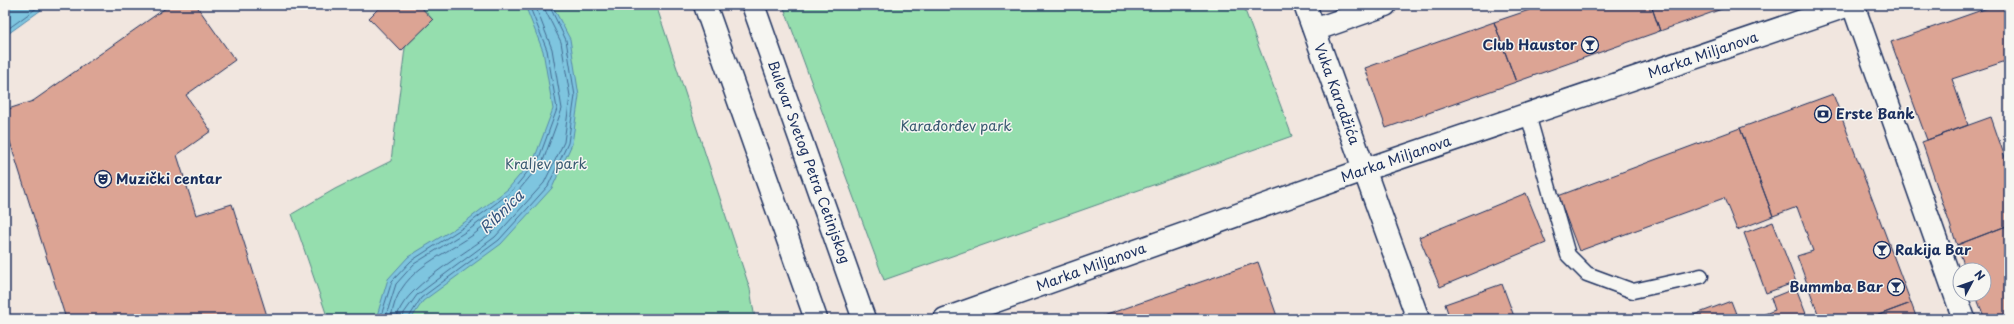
<svg xmlns="http://www.w3.org/2000/svg" width="2014" height="324" font-family="'Playpen Sans',sans-serif">
<style>
.green{fill:#95deae;stroke:#588686}
.water{fill:#7ec5df;stroke:#5689ab}
.lines{fill:none;stroke-linecap:round;stroke-linejoin:round}
.shore{stroke:#436b92;stroke-width:1}
.building{fill:#dca494;stroke:#1b2f5e}
.lane-casing{stroke:#1b2f5e;stroke-width:17}
.street-casing{stroke:#1b2f5e;stroke-width:25}
.secondary-casing{stroke:#1b2f5e;stroke-width:25}
.lane{stroke:#f6f6f2;stroke-width:14}
.street{stroke:#f6f6f2;stroke-width:22}
.secondary{stroke:#f6f6f2;stroke-width:22}
.labels{text-anchor:middle;stroke-width:3;stroke-linejoin:round;paint-order:stroke}
.poi-label{font-size:14px;font-weight:bold;fill:#1b2f5e;stroke:#f6f6f2;text-anchor:start}
.street-label{font-size:14px;fill:#1b2f5e;stroke:#f6f6f2}
.park-label{font-size:14px;fill:#3a5b72;stroke:#f6f6f2}
.water-label{font-size:15px;font-style:italic;fill:#34547e;stroke:#f6f6f2}
</style>
<rect width="100%" height="100%" fill="#f1e6df"/>
<filter id="ink" filterUnits="userSpaceOnUse"><feTurbulence type="fractalNoise" baseFrequency=".025" numOctaves="2"/><feDisplacementMap in="SourceGraphic" scale="8" xChannelSelector="R" yChannelSelector="G"/><feConvolveMatrix kernelMatrix="1 2 1 2 8 2 1 2 1" color-interpolation-filters="sRGB"/></filter>
<g filter="url(#ink)">
<path class="green" d="M 389,5 L 656,5 L 750,289 L 755,319 L 328,319 L 292,214 L 335,189 L 391,161 L 406,40 Z
M 783,5 L 1243,5 L 1292,136 L 884,280 Z"/>
<path class="water" d="M 5,5 L 48,5 L 5,36 Z
M 525,5 L 552,5 L 570,39 L 579,96 L 572,144 L 552,188 L 501,244 L 423,301 L 411,319 L 376,319 L 388,279 L 408,257 L 465,222 L 508,189 L 535,157 L 553,109 L 543,51 Z"/>
<g class="lines">
<path class="shore" d="M 5,31 L 41,5
M 380,319 L 392,281 L 411,261 L 467,225 L 511,192 L 539,158 L 557,109 L 547,50 L 529,5
M 385,319 L 396,284 L 414,264 L 470,229 L 514,196 L 543,161 L 562,109 L 552,49 L 535,5
M 391,319 C 397,271 438,259 473,235 C 485,226 497,216 509,207 L 512,207 L 512,210 C 505,217 499,226 491,233 C 469,252 398,290 397,319
M 403,319 L 404,313 L 417,295 L 495,237 L 544,183 L 564,142 L 570,96 L 561,42 L 545,10 L 544,5
M 408,319 L 421,298 L 499,240 L 548,186 L 568,143 L 575,96 L 566,40 L 549,5"/>
</g>
<path class="building" d="M 170,5 L 196,5 L 235,60 L 186,95 L 211,131 L 177,155 L 196,215 L 232,204 L 268,319 L 66,319 L 5,126 L 5,110 L 33,101 Z
M 382,5 L 419,5 L 433,20 L 401,51 L 369,18 Z
M 1544,5 L 1651,5 L 1660,31 L 1516,82 L 1494,22 Z
M 1651,5 L 1733,5 L 1660,31 Z
M 1996,5 L 2009,5 L 2009,60 L 1952,79 L 1968,125 L 1927,140 L 1891,42 Z
M 1494,22 L 1516,82 L 1386,128 L 1365,68 Z
M 1833,94 L 1911,303 L 1868,319 L 1820,319 L 1797,256 L 1813,251 L 1797,207 L 1773,216 L 1740,128 Z
M 1991,117 L 2009,169 L 2009,225 L 1957,245 L 1922,142 Z
M 1740,128 L 1773,216 L 1737,230 L 1724,198 L 1579,251 L 1558,196 Z
M 1526,193 L 1546,243 L 1440,287 L 1419,237 Z
M 1773,222 L 1796,282 L 1766,293 L 1744,233 Z
M 2009,225 L 2009,319 L 1985,319 L 1975,294 L 1984,294 L 1984,270 L 1966,270 L 1957,245 Z
M 1258,262 L 1278,319 L 1094,319 Z
M 1502,284 L 1515,319 L 1450,319 L 1445,304 Z
M 1796,288 L 1808,319 L 1752,319 L 1775,310 L 1771,298 Z
M 1731,301 L 1738,319 L 1683,319 Z
M 1911,303 L 1917,319 L 1868,319 Z"/>
<g class="lines">
<g class="lane-casing">
<path id="lane" d="M 1528,115 L 1568,255 L 1587,274 L 1633,291 L 1701,276"/>
</g>
<g class="street-casing">
<path id="street" d="M 1305,5 L 1418,319
M 1853,5 L 1964,319
M 1314,30 L 1385,5"/>
</g>
<g class="secondary-casing">
<path id="secondary" d="M 705,5 L 816,319
M 753,5 L 864,319
M 945,319 L 1364,170 L 1849,5"/>
</g>
<use href="#lane" class="lane"/>
<use href="#street" class="street"/>
<use href="#secondary" class="secondary"/>
</g>
</g>
<defs>
<g id="bar-ring" transform="scale(0.9)"><circle r="9.5" fill="#f6f6f2" stroke="#1b2f5e" stroke-width="1.5"/><path d="M-6-5H6L.8 .8V4.5H3.5V6h-7V4.5H-.8V.8Z" fill="#1b2f5e"/></g>
<g id="bank-ring" transform="scale(0.9)"><circle r="9.5" fill="#f6f6f2" stroke="#1b2f5e" stroke-width="1.5"/><path d="M-6-4H6V4H-6ZM0-2.3a2.3 2.3 0 1 0 0 4.6a2.3 2.3 0 1 0 0-4.6Z" fill="#1b2f5e"/></g>
<g id="theatre-ring" transform="scale(0.9)"><circle r="9.5" fill="#f6f6f2" stroke="#1b2f5e" stroke-width="1.5"/><path d="M-5-5.5Q0-4 5-5.5V0Q5 5 0 6Q-5 5-5 0ZM-3.3-2.5H-1v1.5H-3.3ZM1-2.5H3.3v1.5H1ZM-2.8 1Q0 5.5 2.8 1Z" fill="#1b2f5e"/></g>
</defs>
<g fill-rule="evenodd">
<use href="#bar-ring" x="1590" y="45"/>
<use href="#bank-ring" x="1823" y="114"/>
<use href="#theatre-ring" x="103" y="179"/>
<use href="#bar-ring" x="1882" y="250"/>
<use href="#bar-ring" x="1896" y="287"/>
</g>
<g class="labels">
<g class="poi-label">
<text x="1577" y="50" text-anchor="end">Club Haustor</text>
<text x="1836" y="119">Erste Bank</text>
<text x="116" y="184">Muzički centar</text>
<text x="1895" y="255">Rakija Bar</text>
<text x="1883" y="292" text-anchor="end">Bummba Bar</text>
</g>
<g class="street-label">
<text transform="translate(1703 55) rotate(-19)" y="5">Marka Miljanova</text>
<text transform="translate(1337 94) rotate(70)" y="5">Vuka Karadžića</text>
<text transform="translate(1396 159) rotate(-19)" y="5">Marka Miljanova</text>
<text transform="translate(809 162) rotate(70)" y="5">Bulevar Svetog Petra Cetinjskog</text>
<text transform="translate(1091 267) rotate(-20)" y="5">Marka Miljanova</text>
</g>
<g class="park-label">
<text x="956" y="131">Karađorđev park</text>
<text x="546" y="169">Kraljev park</text>
</g>
<g class="water-label">
<text transform="translate(502 212) rotate(-44)" y="5">Ribnica</text>
</g>
</g>
<rect width="2014" height="324" fill="none" stroke="#f6f6f2" stroke-width="20"/>
<rect x="10" y="10" width="1994" height="304" fill="none" stroke="#1b2f5e" stroke-width="1.5" filter="url(#ink)"/>
<g transform="translate(1972 282) rotate(49)"><circle r="19" fill="#f6f6f2" stroke="#9ea6b7"/>
<path d="M0-3L7 15L0 10L-7 15Z" fill="#1b2f5e"/>
<text y="-6" font-size="11" font-weight="bold" text-anchor="middle" fill="#1b2f5e">N</text>
</g>
</svg>
